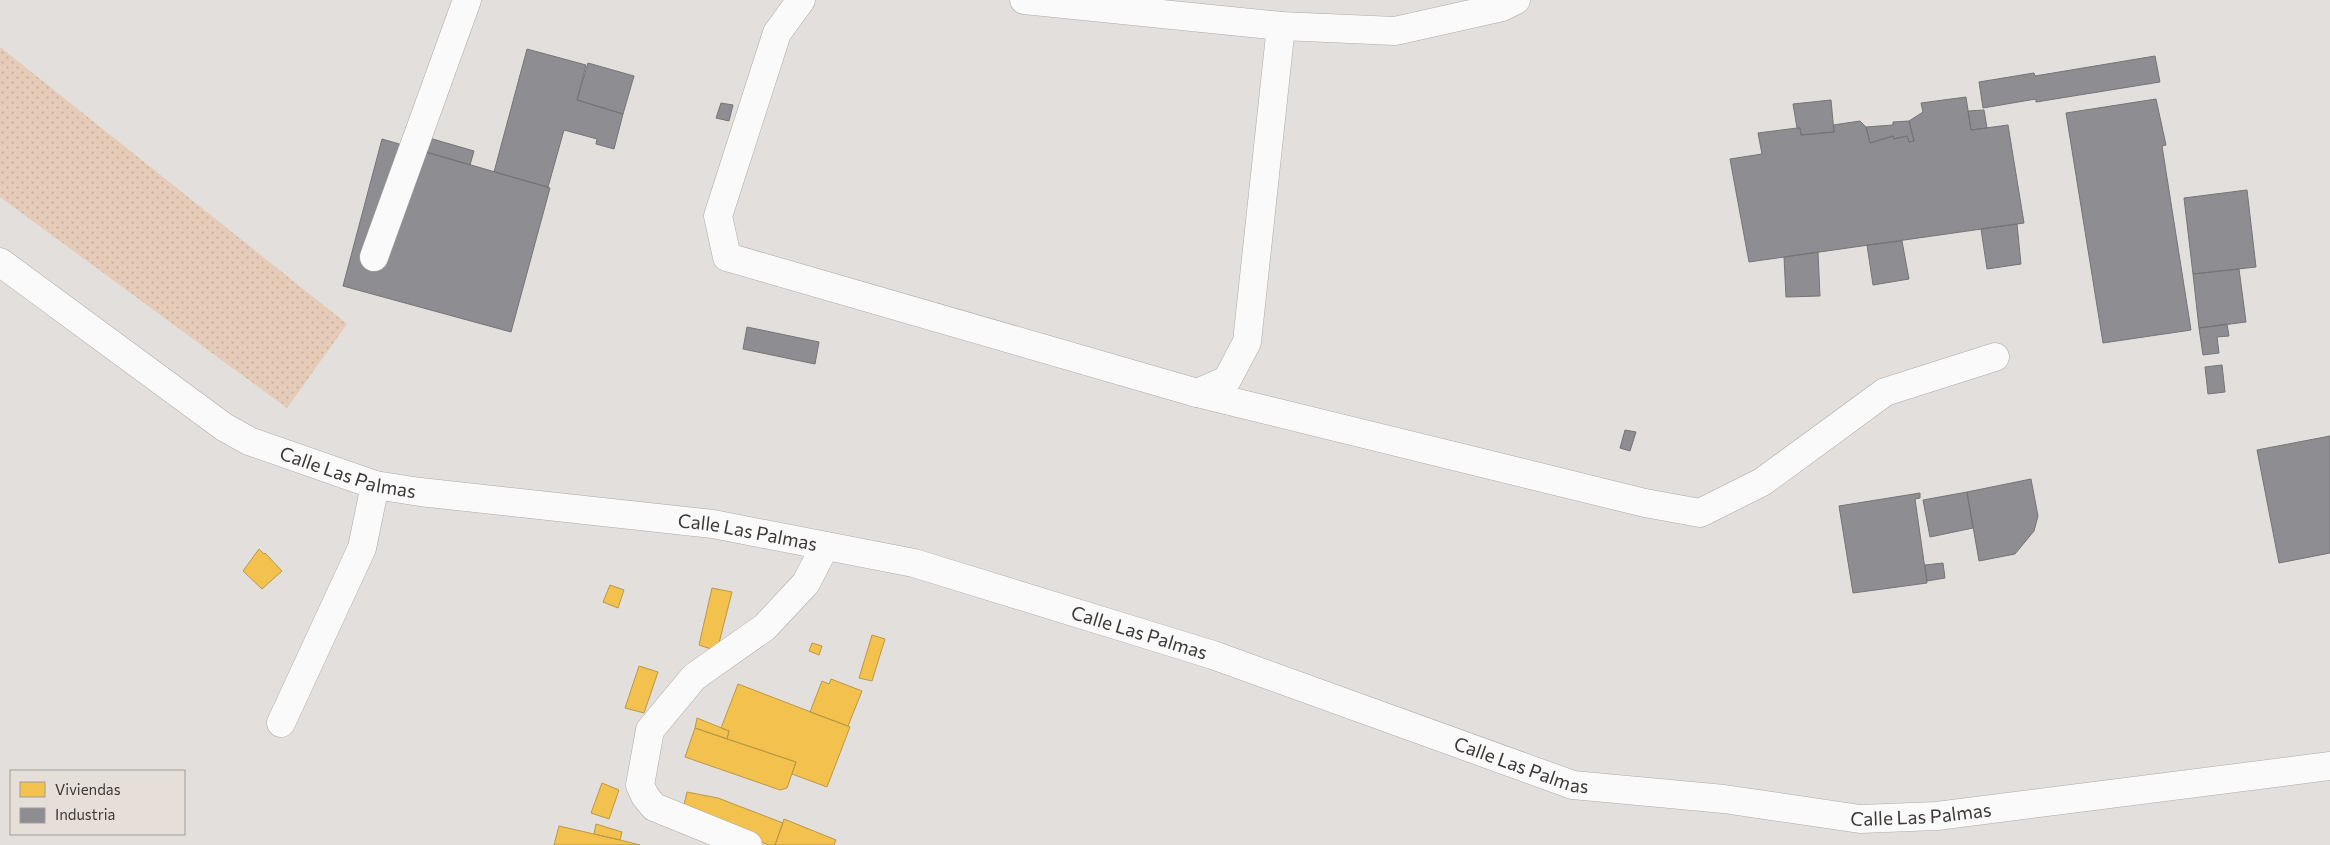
<svg xmlns="http://www.w3.org/2000/svg" width="2330" height="845" font-family="Commissioner,sans-serif">
<style>
.grass{fill:url(#grass-dots)}
.homes{fill:#f2c14e;stroke:#bb9847}
.industry{fill:#8d8d92;stroke:#757477}
.lines{fill:none;stroke-linecap:round;stroke-linejoin:round}
.minor-casing{stroke:#adaaa7;stroke-width:29}
.minor{stroke:#fbfafa;stroke-width:28}
.labels{text-anchor:middle;stroke-width:5;stroke-linejoin:round;paint-order:stroke}
.street-label{font-size:19px;fill:#3c3937;stroke:#e6dfd9}
</style>
<defs>
<pattern id="grass-dots" width="8" height="8" patternUnits="userSpaceOnUse" patternTransform="scale(1.25)"><rect width="8" height="8" fill="#e5cbb8"/><path d="M2 2h.1M6 6h.1" fill="none" stroke="#c5af9f" stroke-width="1.8" stroke-linecap="round"/></pattern>
</defs>
<rect width="100%" height="100%" fill="#e3dfdc"/>
<path class="grass" d="M 0,47 L 347,324 L 287,408 L 0,197 Z"/>
<path class="homes" d="M 259,549 L 264,554 L 265,553 L 282,571 L 262,589 L 243,571 Z
M 610,585 L 624,590 L 618,608 L 603,602 Z
M 712,588 L 732,592 L 717,651 L 699,645 Z
M 872,635 L 885,639 L 872,681 L 859,678 Z
M 812,643 L 822,646 L 819,655 L 809,651 Z
M 639,666 L 658,672 L 644,713 L 625,708 Z
M 831,679 L 862,691 L 848,726 L 810,712 L 822,681 L 829,684 Z
M 738,684 L 850,727 L 827,787 L 792,774 L 796,762 L 727,739 L 729,731 L 721,728 Z
M 697,718 L 729,731 L 727,739 L 695,728 Z
M 695,728 L 796,762 L 787,788 L 780,790 L 685,757 Z
M 602,783 L 619,790 L 609,819 L 591,813 Z
M 687,792 L 718,798 L 783,823 L 775,845 L 769,845 L 713,824 L 681,818 Z
M 784,819 L 836,840 L 834,845 L 775,845 Z
M 596,824 L 622,832 L 620,840 L 594,834 Z
M 559,826 L 620,840 L 640,845 L 554,845 Z"/>
<path class="industry" d="M 527,49 L 586,65 L 577,100 L 623,114 L 614,149 L 596,144 L 597,139 L 564,130 L 548,187 L 494,172 Z
M 2155,56 L 2160,82 L 2036,102 L 2036,99 L 1983,108 L 1979,82 L 2034,73 L 2035,76 Z
M 588,63 L 634,76 L 623,114 L 577,100 Z
M 1966,97 L 1971,130 L 2008,125 L 2024,223 L 1749,262 L 1730,159 L 1762,154 L 1758,133 L 1797,128 L 1800,128 L 1801,135 L 1834,132 L 1833,125 L 1860,121 L 1866,127 L 1870,143 L 1893,136 L 1894,139 L 1907,136 L 1909,142 L 1914,141 L 1909,121 L 1923,112 L 1921,103 Z
M 2156,99 L 2166,145 L 2162,146 L 2191,330 L 2103,343 L 2066,113 Z
M 1831,100 L 1834,132 L 1801,135 L 1800,128 L 1797,128 L 1793,104 Z
M 721,103 L 733,105 L 729,121 L 716,118 Z
M 1984,110 L 1987,128 L 1971,130 L 1968,111 Z
M 1909,121 L 1914,141 L 1909,142 L 1907,136 L 1894,139 L 1893,136 L 1870,143 L 1866,127 L 1893,125 L 1893,122 Z
M 405,131 L 474,151 L 470,165 L 401,145 Z
M 382,139 L 550,188 L 511,332 L 343,286 Z
M 2247,190 L 2256,267 L 2193,274 L 2184,198 Z
M 2017,224 L 2021,264 L 1987,269 L 1981,229 Z
M 1902,241 L 1909,279 L 1873,285 L 1867,245 Z
M 1818,252 L 1820,296 L 1786,297 L 1784,257 Z
M 2239,269 L 2246,322 L 2199,328 L 2193,274 Z
M 2227,324 L 2229,336 L 2217,337 L 2219,353 L 2203,355 L 2199,328 Z
M 747,327 L 819,342 L 815,364 L 743,349 Z
M 2222,365 L 2225,392 L 2208,394 L 2205,367 Z
M 1625,430 L 1636,432 L 1630,451 L 1620,448 Z
M 2330,436 L 2330,553 L 2279,563 L 2257,450 Z
M 2031,479 L 2038,516 L 2034,531 L 2015,554 L 1979,561 L 1967,492 Z
M 1967,492 L 1973,528 L 1930,537 L 1923,500 Z
M 1920,493 L 1920,498 L 1915,499 L 1927,583 L 1853,593 L 1839,506 Z
M 1943,563 L 1945,578 L 1927,581 L 1925,565 Z"/>
<g class="lines">
<g class="minor-casing">
<g id="minor">
<path d="M 801,0 L 777,33 L 718,216 L 727,257 L 1197,393 L 1227,380 L 1247,342 L 1281,26"/>
<path d="M 1024,0 L 1281,26 L 1395,31 L 1502,7 L 1516,0"/>
<path d="M 374,257 L 467,0"/>
<path id="s1" d="M 0,262 L 224,427 L 249,441 L 375,485 L 420,492 L 713,524 L 914,563 L 1213,655 L 1573,785 L 1724,799 L 1860,819 L 1937,816 L 2330,766"/>
<path d="M 1197,393 L 1645,503 L 1700,513 L 1762,482 L 1885,392 L 1995,357"/>
<path d="M 281,723 L 362,548 L 375,485"/>
<path d="M 748,845 L 654,807 L 645,796 L 640,785 L 650,730 L 694,677 L 765,627 L 806,583 L 825,546"/>
</g>
</g>
<use href="#minor" class="minor"/>
</g>
<g class="labels">
<g class="street-label">
<text dy="7" stroke="none"><textPath href="#s1" startOffset="411">Calle Las Palmas</textPath></text>
<text dy="7" stroke="none"><textPath href="#s1" startOffset="816">Calle Las Palmas</textPath></text>
<text dy="7" stroke="none"><textPath href="#s1" startOffset="1221">Calle Las Palmas</textPath></text>
<text dy="7" stroke="none"><textPath href="#s1" startOffset="1626">Calle Las Palmas</textPath></text>
<text dy="7" stroke="none"><textPath href="#s1" startOffset="2031">Calle Las Palmas</textPath></text>
</g>
</g>
<rect x="10" y="770" width="175" height="65" fill="#e6dfd9" stroke="#a29d98"/>
<rect x="20" y="782" width="25" height="15" fill="#f2c14e" stroke="#a29d98"/>
<text x="55" y="795" font-size="15" fill="#3c3937">Viviendas</text>
<rect x="20" y="808" width="25" height="15" fill="#8d8d92" stroke="#a29d98"/>
<text x="55" y="820" font-size="15" fill="#3c3937">Industria</text>
</svg>
